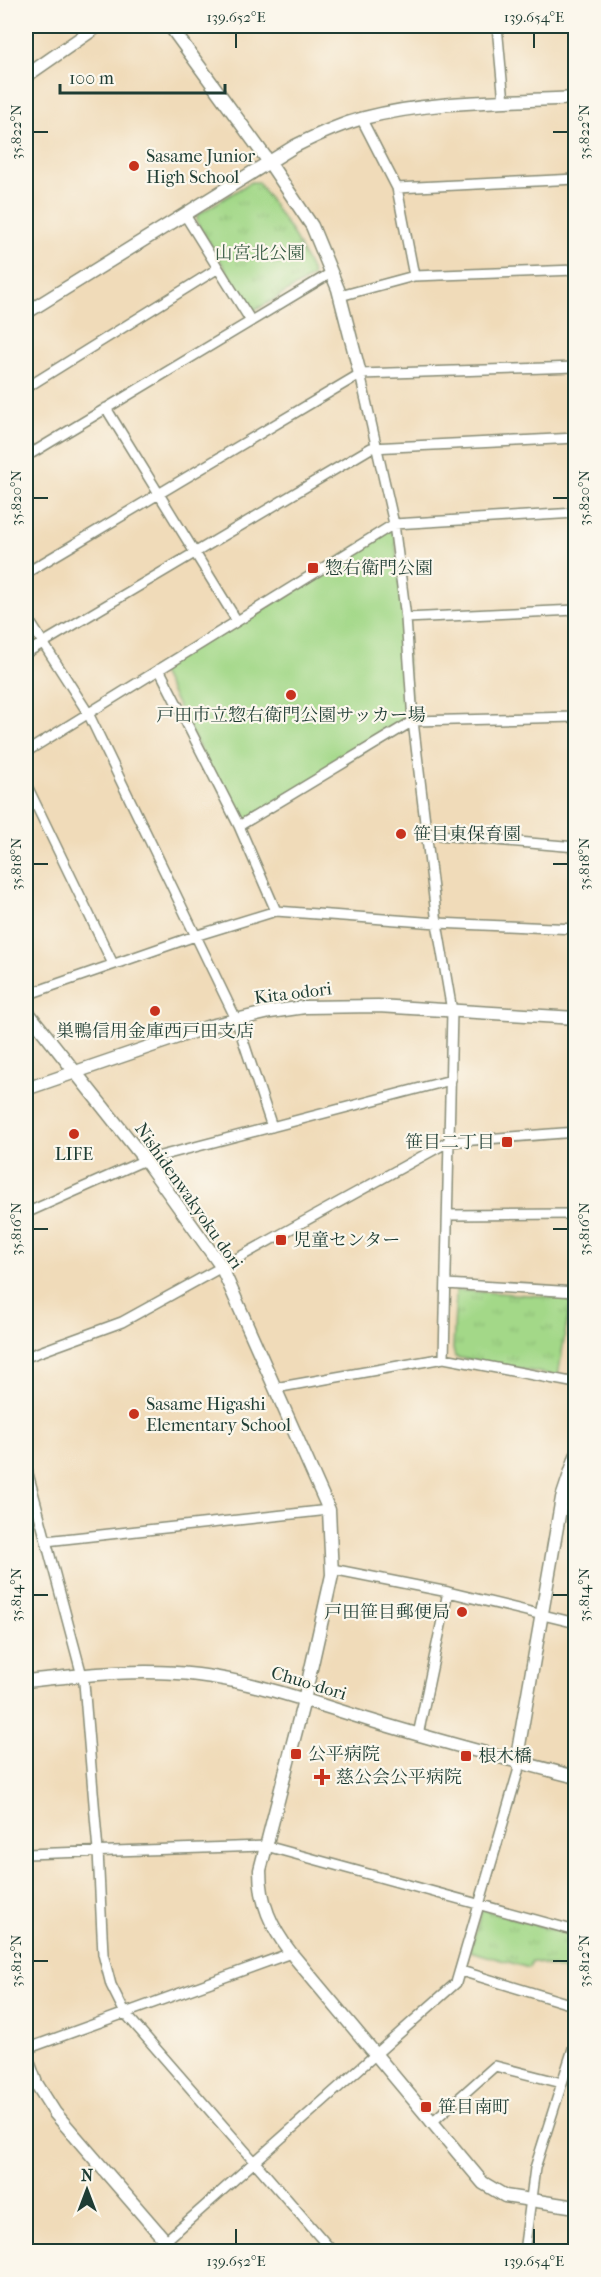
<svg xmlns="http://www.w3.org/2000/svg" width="601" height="2277" font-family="'IM FELL French Canon','Noto Serif JP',serif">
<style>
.grass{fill:url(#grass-tufts);stroke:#618a5e;stroke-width:1.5}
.garden{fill:#a3d888;stroke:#618a5e;stroke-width:1.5}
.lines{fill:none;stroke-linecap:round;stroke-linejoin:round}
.minor-casing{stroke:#888c76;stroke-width:12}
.tertiary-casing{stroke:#888c76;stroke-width:15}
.minor{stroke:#fff;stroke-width:9}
.tertiary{stroke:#fff;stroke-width:12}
.ticks{fill:none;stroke:#1f3d34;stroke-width:2}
.poi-dot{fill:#c8321e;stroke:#fbf7ec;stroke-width:2}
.labels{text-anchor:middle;stroke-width:4.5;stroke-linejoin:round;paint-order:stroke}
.poi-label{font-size:18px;fill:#1f3d34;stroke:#fbf7ec;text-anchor:start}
.park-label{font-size:18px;fill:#395c45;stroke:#fbf7ec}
.street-label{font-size:18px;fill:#1f3d34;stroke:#fbf7ec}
.neatline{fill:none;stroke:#1f3d34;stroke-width:2}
.ticks-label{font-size:15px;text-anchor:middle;fill:#1f3d34}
</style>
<defs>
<pattern id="grass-tufts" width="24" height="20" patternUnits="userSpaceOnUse" patternTransform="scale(1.5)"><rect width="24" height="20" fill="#a3d888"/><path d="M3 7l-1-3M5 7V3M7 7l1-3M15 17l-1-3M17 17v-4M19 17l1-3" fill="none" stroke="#8cba76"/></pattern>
</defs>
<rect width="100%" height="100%" fill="#fbf7ec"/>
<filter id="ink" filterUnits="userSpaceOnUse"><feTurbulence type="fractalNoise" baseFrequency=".0167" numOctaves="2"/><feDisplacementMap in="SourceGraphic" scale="12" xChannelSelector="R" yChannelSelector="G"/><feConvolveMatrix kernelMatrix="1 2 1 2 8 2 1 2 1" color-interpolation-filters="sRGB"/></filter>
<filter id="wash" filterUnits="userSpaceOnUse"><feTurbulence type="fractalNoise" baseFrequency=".008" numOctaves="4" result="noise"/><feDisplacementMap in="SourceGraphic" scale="24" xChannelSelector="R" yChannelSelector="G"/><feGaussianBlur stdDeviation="1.35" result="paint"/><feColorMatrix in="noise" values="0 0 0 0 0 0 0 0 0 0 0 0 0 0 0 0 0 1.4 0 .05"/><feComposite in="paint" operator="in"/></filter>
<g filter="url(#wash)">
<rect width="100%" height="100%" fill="#f0dbb9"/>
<path class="grass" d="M 251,182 L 258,182 L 293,234 L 313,274 L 312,277 L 256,310 L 250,309 L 197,223 L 197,215 Z
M 456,1290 L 571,1298 L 558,1376 L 455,1357 L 453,1349 Z
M 482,1909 L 575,1936 L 575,1974 L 532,1961 L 529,1968 L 470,1951 Z"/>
<path class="garden" d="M 394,524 L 413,721 L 239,826 L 159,669 Z"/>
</g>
<g filter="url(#ink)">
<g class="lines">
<g class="minor-casing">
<path id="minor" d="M 497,26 L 504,102
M 361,118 L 397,188 L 414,276
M 397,188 L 576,179
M 185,215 L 251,321
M 340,296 L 414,276 L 576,270
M 360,374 L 394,524 L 406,618 L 413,721 L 437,923 L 452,1011 L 444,1358
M 26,388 L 217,269
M 106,408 L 237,621
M 26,442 L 32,453 L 331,273
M 26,573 L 360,374 L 576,367
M 26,616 L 88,713 L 236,1019 L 272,1127
M 406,618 L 576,610
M 26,653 L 371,448 L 576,438
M 159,669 L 239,826 L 276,911
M 26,752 L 394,524 L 576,513
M 26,784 L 113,964
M 239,826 L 413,721 L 576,717
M 427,834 L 576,847
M 26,995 L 195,936 L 276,911 L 437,923 L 576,929
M 26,1213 L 145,1160 L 451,1080
M 448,1215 L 576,1214
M 446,1284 L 576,1292
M 26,1357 L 122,1322 L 448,1142 L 576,1132
M 275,1388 L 444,1358 L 576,1383
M 26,1466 L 84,1683 L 98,1851 L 103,1954 L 111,1985 L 125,2013 L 333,2252
M 562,1498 L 576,1502
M 46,1541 L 329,1510
M 332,1569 L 448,1592 L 576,1623
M 418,1735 L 448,1592
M 26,1854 L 266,1846 L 576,1931
M 461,1971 L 576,2006
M 26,2049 L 291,1953
M 431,2123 L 495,2066 L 562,2083
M 153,2252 L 456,1983 L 518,1772 L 519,1762
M 524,2252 L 535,2168 L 576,2039"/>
</g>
<g class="tertiary-casing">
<path id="tertiary" d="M 170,26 L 269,162 L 312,226 L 338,289 L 360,374
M 26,76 L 98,26
M 26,313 L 295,146 C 317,135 340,124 364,118 C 432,100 506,102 576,98
M 26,1010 L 145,1160 L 221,1266 L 329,1510 L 332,1575 L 304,1700 L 260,1870 C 260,1903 271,1927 291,1953 L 483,2183 L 505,2196 L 576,2207
M 26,1089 L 210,1026 L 270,1012 L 305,1007 L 378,1006 L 576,1018
M 26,1681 C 83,1675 140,1668 198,1675 C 257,1682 313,1703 369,1720 C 438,1741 506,1759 576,1777
M 519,1762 L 518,1751 L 562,1498 L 576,1456
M 26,2056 L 36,2083 L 55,2113 L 175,2252
M 26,2251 L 26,2252"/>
</g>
<use href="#minor" class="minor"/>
<use href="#tertiary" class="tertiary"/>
</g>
</g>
<path class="ticks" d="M 236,33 L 236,48M 534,33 L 534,48M 33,132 L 48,132M 553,132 L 568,132M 33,498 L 48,498M 553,498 L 568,498M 33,864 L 48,864M 553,864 L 568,864M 33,1229 L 48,1229M 553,1229 L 568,1229M 33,1595 L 48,1595M 553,1595 L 568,1595M 33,1961 L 48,1961M 553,1961 L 568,1961M 236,2229 L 236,2244M 534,2229 L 534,2244"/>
<g class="poi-dot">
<circle cx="134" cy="166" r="6"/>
<rect x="307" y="562" width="12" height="12" rx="3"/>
<circle cx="291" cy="695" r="6"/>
<circle cx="401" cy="834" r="6"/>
<circle cx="155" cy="1011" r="6"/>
<circle cx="74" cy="1134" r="6"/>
<rect x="501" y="1136" width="12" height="12" rx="3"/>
<rect x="275" y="1234" width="12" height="12" rx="3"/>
<circle cx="134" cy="1414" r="6"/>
<circle cx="462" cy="1612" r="6"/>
<rect x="290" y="1748" width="12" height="12" rx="3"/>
<rect x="460" y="1750" width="12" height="12" rx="3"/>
<path d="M319 1768h6v6h6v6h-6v6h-6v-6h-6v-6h6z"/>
<rect x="420" y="2101" width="12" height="12" rx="3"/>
</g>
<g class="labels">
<g class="poi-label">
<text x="146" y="162">Sasame Junior<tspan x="146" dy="21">High School</tspan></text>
<text x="325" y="574">惣右衛門公園</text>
<text x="291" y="721" text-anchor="middle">戸田市立惣右衛門公園サッカー場</text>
<text x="413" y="840">笹目東保育園</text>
<text x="155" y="1037" text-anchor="middle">巣鴨信用金庫西戸田支店</text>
<text x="495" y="1148" text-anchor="end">笹目二丁目</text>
<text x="74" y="1160" text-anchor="middle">LIFE</text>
<text x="293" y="1246">児童センター</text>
<text x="146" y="1410">Sasame Higashi<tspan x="146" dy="21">Elementary School</tspan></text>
<text x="450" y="1618" text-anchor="end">戸田笹目郵便局</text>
<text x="308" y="1760">公平病院</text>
<text x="478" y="1762">根木橋</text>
<text x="336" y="1783">慈公会公平病院</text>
<text x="438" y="2113">笹目南町</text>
</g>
<g class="park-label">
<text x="260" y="259">山宮北公園</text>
</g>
<g class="street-label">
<text transform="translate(293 993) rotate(-7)" y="6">Kita odori</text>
<text transform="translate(189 1196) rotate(55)" y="6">Nishidenwakyoku dori</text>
<text transform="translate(309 1683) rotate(17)" y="6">Chuo-dori</text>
</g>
</g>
<rect width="601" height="2277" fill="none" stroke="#fbf7ec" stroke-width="66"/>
<g transform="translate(87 2190)" stroke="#fbf7ec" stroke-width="4.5" paint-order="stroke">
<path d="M0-4.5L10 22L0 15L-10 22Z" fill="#1f3d34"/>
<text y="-9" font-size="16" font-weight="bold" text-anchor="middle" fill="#1f3d34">N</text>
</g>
<path d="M60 84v9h165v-9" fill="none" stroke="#1f3d34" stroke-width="3"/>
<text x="69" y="84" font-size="18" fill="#1f3d34" stroke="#fbf7ec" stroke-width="4.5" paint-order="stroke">100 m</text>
<rect x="33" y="33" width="535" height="2211" class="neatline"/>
<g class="ticks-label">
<text x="236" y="22">139.652°E</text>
<text x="534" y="22">139.654°E</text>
<text transform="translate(16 132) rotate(-90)" y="5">35.822°N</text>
<text transform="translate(584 132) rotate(-90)" y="5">35.822°N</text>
<text transform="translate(16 498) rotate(-90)" y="5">35.820°N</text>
<text transform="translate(584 498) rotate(-90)" y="5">35.820°N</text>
<text transform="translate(16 864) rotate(-90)" y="5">35.818°N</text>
<text transform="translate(584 864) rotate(-90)" y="5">35.818°N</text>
<text transform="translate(16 1229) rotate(-90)" y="5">35.816°N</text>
<text transform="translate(584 1229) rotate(-90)" y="5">35.816°N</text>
<text transform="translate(16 1595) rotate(-90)" y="5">35.814°N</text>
<text transform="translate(584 1595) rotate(-90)" y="5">35.814°N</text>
<text transform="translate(16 1961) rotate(-90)" y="5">35.812°N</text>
<text transform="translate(584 1961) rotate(-90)" y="5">35.812°N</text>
<text x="236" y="2266">139.652°E</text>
<text x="534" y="2266">139.654°E</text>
</g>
</svg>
